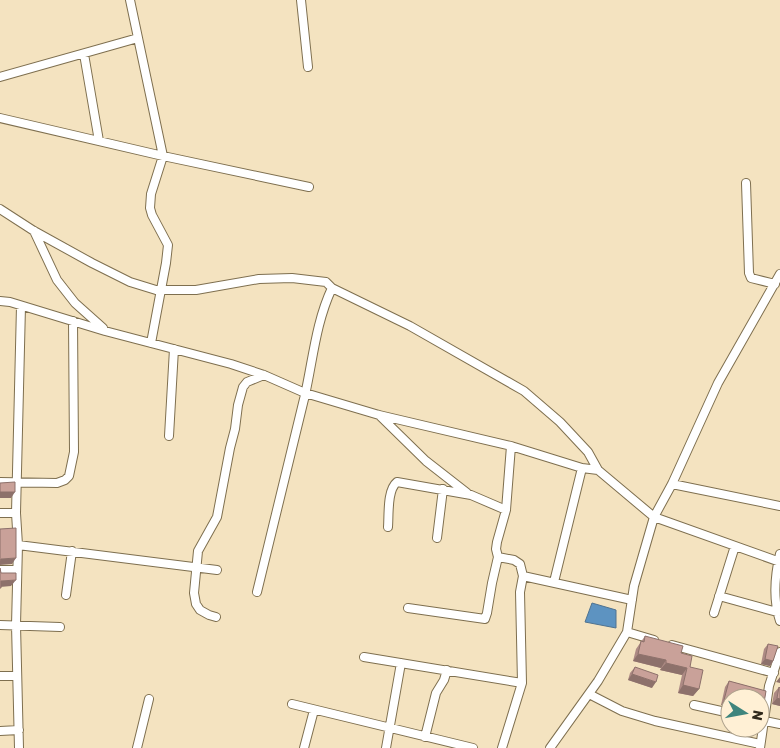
<svg xmlns="http://www.w3.org/2000/svg" width="780" height="748" font-family="Rubik,sans-serif">
<style>
.water{fill:#5d93c1;stroke:#507390}
.lines{fill:none;stroke-linecap:round;stroke-linejoin:round}
.minor-casing{stroke:#7e6f4f;stroke-width:10}
.minor{stroke:#fff;stroke-width:8}
.wall{fill:#ad8a84}
.shaded-wall{fill:#8d716b}
.building{fill:#c9a199;stroke:#8d716b}
</style>
<rect width="100%" height="100%" fill="#f4e3c0"/>
<path class="water" d="M 592,603 L 616,610 L 616,628 L 585,622 Z"/>
<g class="lines">
<g class="minor-casing">
<path id="minor" d="M 130,0 L 163,156 L 151,194 L 150,208 L 152,215 L 168,245 L 166,263 L 151,343
M 301,0 L 308,67
M 84,54 L 99,141
M 0,77 L 138,38
M 0,118 L 163,156 L 309,187
M 746,183 L 749,273 L 751,278 L 775,284
M 0,209 L 34,231 L 92,263 L 130,282 L 156,290 L 196,290 L 259,279 L 292,278 L 326,282 L 332,288 C 316,322 313,359 305,395 C 289,461 273,527 257,592
M 34,231 L 57,280 L 75,303 L 103,328
M 332,288 L 410,326 L 524,391 L 560,422 L 588,452 L 598,470
M 0,301 L 10,302 L 105,331 L 231,364 L 264,375 L 305,393 L 379,415 L 511,446 L 582,468 L 598,470 L 654,517 L 780,562
M 379,415 L 426,461 L 467,493
M 169,436 L 174,349
M 0,482 L 57,483 L 65,480 L 69,476 L 74,452 L 73,321
M 672,484 L 780,506
M 0,513 L 16,513
M 388,527 C 389,514 387,490 397,482 L 471,495 L 506,510
M 437,538 L 443,489
M 18,545 L 217,570
M 780,554 C 775,575 773,600 780,621
M 0,570 L 17,570
M 523,576 L 632,600
M 554,582 L 582,468
M 66,595 L 72,551
M 719,596 L 777,612
M 408,608 L 485,619 L 487,613 L 492,583 L 498,557
M 714,613 L 735,546
M 216,617 L 209,615 L 200,610 L 196,604 L 194,593 L 198,551 L 217,517 L 230,448 L 235,429 L 238,405 L 243,387 L 247,382 L 264,375
M 0,625 L 60,627
M 627,632 L 654,640
M 672,645 L 774,673
M 364,657 L 522,683
M 0,676 L 17,676
M 589,694 L 622,711 L 655,721 L 760,744
M 292,704 L 473,748
M 694,705 L 730,713
M 760,720 L 780,724
M 0,731 L 19,730
M 425,737 L 436,693 L 444,680 L 447,670
M 19,748 L 16,625 L 18,545 L 16,513 L 21,306
M 137,748 L 149,699
M 304,748 L 314,710
M 386,748 L 401,663
M 502,748 L 522,683 L 520,592 L 523,576 L 520,564 L 514,560 L 498,557 L 496,549 L 497,542 L 506,510 L 511,446
M 550,748 L 598,681 L 627,632 L 634,586 L 654,517 L 672,484 L 718,383 L 780,274
M 760,748 L 769,686 L 780,652"/>
</g>
<use href="#minor" class="minor"/>
</g>
<path class="wall" d="M 645,636 L 681,653 L 690,667 L 699,689 L 693,696 L 678,693 L 682,675 L 660,670 L 661,668 L 633,661 L 636,649 Z
M 768,644 L 773,661 L 770,666 L 761,664 L 764,649 Z
M 635,667 L 652,688 L 628,680 L 630,673 Z
M 729,681 L 766,691 L 763,709 L 760,713 L 760,698 L 730,698 L 721,705 L 725,687 Z
M 779,687 L 780,688 L 780,706 L 772,704 L 774,693 Z"/>
<path class="shaded-wall" d="M 0,492 L 15,492 L 11,498 L 0,498 Z
M 16,558 L 12,564 L 0,565 L 0,561 L 1,559 Z
M 16,580 L 11,586 L 0,587 L 1,581 Z
M 638,654 L 666,660 L 661,668 L 633,661 Z
M 765,659 L 773,661 L 770,666 L 761,664 Z
M 666,663 L 687,668 L 682,675 L 660,670 Z
M 632,674 L 656,682 L 652,688 L 628,680 Z
M 780,677 L 780,683 L 776,682 Z
M 683,685 L 699,689 L 693,696 L 678,693 Z
M 777,698 L 780,699 L 780,706 L 772,704 Z
M 724,700 L 730,701 L 730,707 L 721,705 Z"/>
<path class="building" d="M 15,482 L 15,492 L 0,492 L 0,483 Z
M 16,528 L 16,558 L 1,559 L 0,561 L 0,529 Z
M 0,568 L 1,573 L 16,573 L 16,580 L 1,581 L 1,588 L 0,588 Z
M 645,636 L 683,646 L 681,653 L 692,656 L 690,667 L 703,670 L 699,689 L 683,685 L 687,668 L 666,663 L 666,660 L 638,654 L 641,641 L 644,642 Z
M 768,644 L 778,646 L 773,661 L 765,659 Z
M 635,667 L 658,675 L 656,682 L 632,674 Z
M 729,681 L 766,691 L 763,709 L 760,711 L 760,698 L 744,698 L 737,696 L 736,698 L 730,698 L 730,701 L 724,700 Z
M 779,687 L 780,688 L 780,699 L 777,698 Z"/>
<g transform="translate(745 713) rotate(101)"><circle r="24" fill="#fff0d5" stroke="#aca08b"/>
<path d="M0-4L9 19L0 12L-9 19Z" fill="#3f857d"/>
<text y="-8" font-size="14" font-weight="bold" text-anchor="middle" fill="#30291c">N</text>
</g>
</svg>
